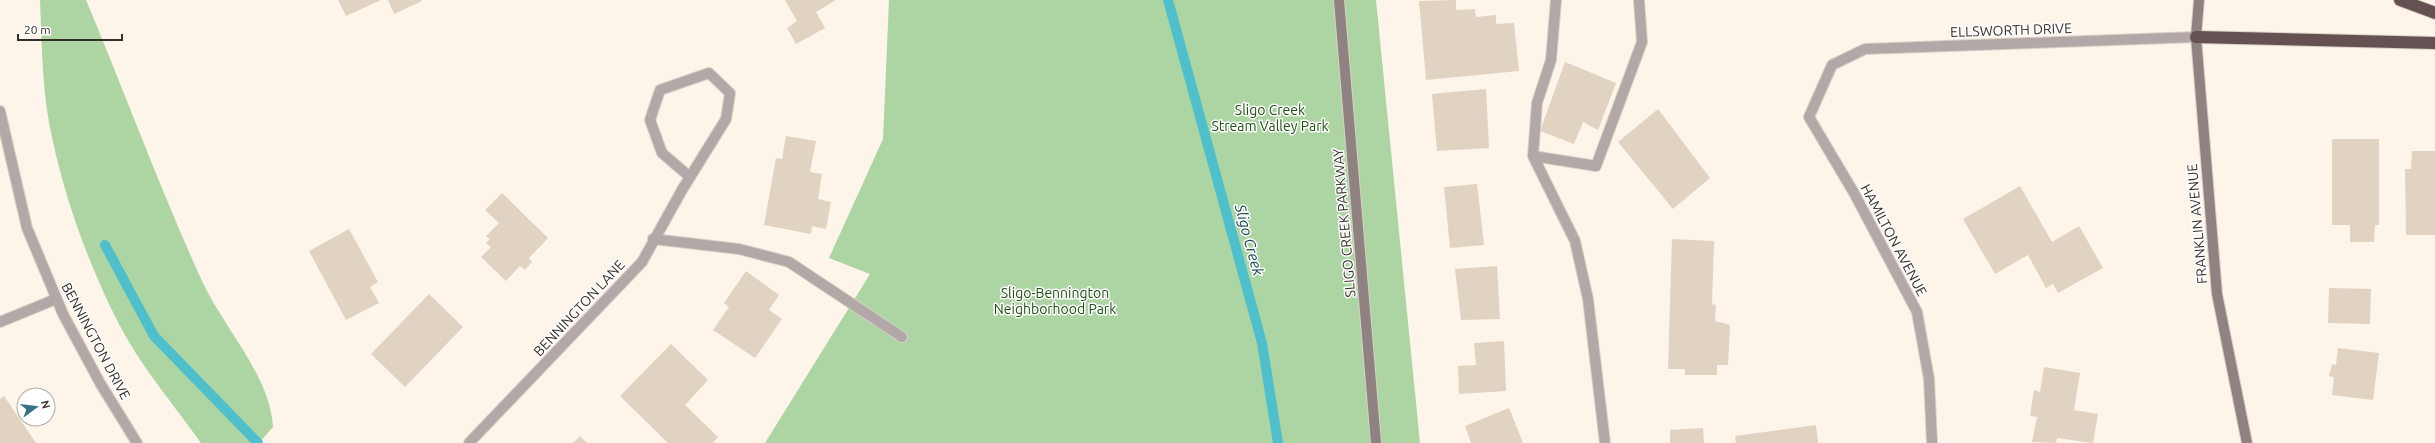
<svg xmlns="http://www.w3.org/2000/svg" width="2435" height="443" font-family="Ubuntu,sans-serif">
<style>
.green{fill:#add5a3}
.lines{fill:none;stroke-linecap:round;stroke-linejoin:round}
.stream{stroke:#4fc0cb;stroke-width:10}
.building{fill:#e1d3c2}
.lane-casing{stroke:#d9d1c7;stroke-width:12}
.street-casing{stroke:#d9d1c7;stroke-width:12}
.secondary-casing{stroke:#d9d1c7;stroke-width:12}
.highway-casing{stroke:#d9d1c7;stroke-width:14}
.lane{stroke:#b2a8a8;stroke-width:10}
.street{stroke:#b2a8a8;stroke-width:10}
.secondary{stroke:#918282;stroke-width:10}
.highway{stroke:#655151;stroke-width:12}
.labels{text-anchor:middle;stroke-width:3;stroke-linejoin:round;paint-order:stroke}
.street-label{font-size:14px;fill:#352f29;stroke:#fff}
.park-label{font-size:14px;fill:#1f4f10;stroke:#fff}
.water-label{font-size:15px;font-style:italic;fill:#0e4246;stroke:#fff}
</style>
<rect width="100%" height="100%" fill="#fdf4ea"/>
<path class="green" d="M 40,0 L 86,0 C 125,93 160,189 202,281 C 223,327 270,375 273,427 L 259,443 L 201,443 C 174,405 142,368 120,326 C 90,268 67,205 53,142 C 42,96 42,47 40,0 Z
M 889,0 L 1376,0 L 1420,443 L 765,443 L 870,274 L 829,258 L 883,139 Z"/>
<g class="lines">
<path class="stream" d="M 1168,0 L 1262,343 L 1278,443
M 105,245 L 154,336 L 258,443"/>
</g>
<path class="building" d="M 338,0 L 381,0 L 346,16 Z
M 388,0 L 421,0 L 422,1 L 394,14 Z
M 785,0 L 836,0 L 816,12 L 825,28 L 796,44 L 787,28 L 797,21 Z
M 1456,0 L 1456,10 L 1475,9 L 1476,17 L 1496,15 L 1496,24 L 1514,23 L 1519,71 L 1426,80 L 1419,1 Z
M 1565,62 L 1616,83 L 1598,130 L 1583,122 L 1574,144 L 1540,131 Z
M 1486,89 L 1489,148 L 1437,151 L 1432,94 Z
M 1658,109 L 1710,178 L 1673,209 L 1618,142 Z
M 786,136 L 816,141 L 810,172 L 822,174 L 818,199 L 831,202 L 826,229 L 812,226 L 811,234 L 764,225 L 776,158 L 782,159 Z
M 2332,139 L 2379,139 L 2379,225 L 2375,225 L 2374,242 L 2350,242 L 2350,225 L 2332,225 Z
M 2412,151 L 2435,151 L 2435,235 L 2406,235 L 2405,169 L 2411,169 Z
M 1477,184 L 1484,245 L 1450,248 L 1444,187 Z
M 2020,186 L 2052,242 L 2079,226 L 2103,268 L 2058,293 L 2053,284 L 2046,288 L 2028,255 L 1995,274 L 1963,219 Z
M 502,193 L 548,238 L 529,258 L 532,262 L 525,270 L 520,266 L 506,281 L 481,257 L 491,247 L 486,243 L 490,239 L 486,236 L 499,223 L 485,210 Z
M 349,229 L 378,282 L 370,287 L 379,303 L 346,320 L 309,251 Z
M 1672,239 L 1714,241 L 1712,304 L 1716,305 L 1715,321 L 1730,325 L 1728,365 L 1717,365 L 1717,375 L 1685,375 L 1685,369 L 1668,369 Z
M 1497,266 L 1500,319 L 1461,320 L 1455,269 Z
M 746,271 L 779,295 L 769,310 L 782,319 L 755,358 L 713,330 L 729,307 L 724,303 Z
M 2329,288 L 2371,289 L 2370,324 L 2328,323 Z
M 429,294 L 463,327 L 405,387 L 371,354 Z
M 1504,341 L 1506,391 L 1459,394 L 1458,366 L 1476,365 L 1474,343 Z
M 671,344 L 708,380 L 685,405 L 718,437 L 713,443 L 668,443 L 620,396 Z
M 2338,348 L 2379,353 L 2373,400 L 2332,395 L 2334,377 L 2329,376 L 2332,364 L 2336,365 Z
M 2044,367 L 2080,373 L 2074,410 L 2098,414 L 2093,443 L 2057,438 L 2056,443 L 2032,442 L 2037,417 L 2030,416 L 2034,390 L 2040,392 Z
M 4,396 L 36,443 L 0,443 L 0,399 Z
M 1509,408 L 1523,443 L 1471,443 L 1465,426 Z
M 1816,425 L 1818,443 L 1736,443 L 1735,436 Z
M 1703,428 L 1704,443 L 1670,443 L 1670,430 Z
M 580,436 L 587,443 L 573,443 Z"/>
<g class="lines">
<g class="lane-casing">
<path id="lane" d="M 1556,0 L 1551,60 L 1537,103 L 1533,156 L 1575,241 L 1588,299 L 1605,443
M 1533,156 L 1596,166 L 1642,42 L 1639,0
M 653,239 L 739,249 L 789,262 L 902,337
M 0,322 L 56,299"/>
</g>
<g class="street-casing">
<path id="street" d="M 0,111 L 27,228 L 63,314 L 100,383 L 137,443
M 469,443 L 642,262 L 682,190 L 726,119 L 730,93 L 709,73 L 660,90 L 650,120 L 662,153 L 690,177
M 1932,443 L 1929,379 L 1917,312 L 1854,193 L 1809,117 L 1832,65 L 1865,49 L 2196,37"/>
</g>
<g class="secondary-casing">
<path id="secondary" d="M 1339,0 L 1376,443
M 2199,0 L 2196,37 L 2217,294 L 2247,443"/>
</g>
<g class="highway-casing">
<path id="highway" d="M 2400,0 L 2435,13
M 2196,37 L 2435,43"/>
</g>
<use href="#lane" class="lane"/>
<use href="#street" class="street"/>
<use href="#secondary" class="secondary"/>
<use href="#highway" class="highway"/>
</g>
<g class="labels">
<g class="street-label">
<text transform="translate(2011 30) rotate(-2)" y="5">ELLSWORTH DRIVE</text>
<text transform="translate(1344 223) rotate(-95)" y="5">SLIGO CREEK PARKWAY</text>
<text transform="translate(2197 224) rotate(-95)" y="5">FRANKLIN AVENUE</text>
<text transform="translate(1894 240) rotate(62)" y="5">HAMILTON AVENUE</text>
<text transform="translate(579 308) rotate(-47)" y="5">BENNINGTON LANE</text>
<text transform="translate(96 341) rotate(62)" y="5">BENNINGTON DRIVE</text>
</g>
<g class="park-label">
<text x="1270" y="115">Sligo Creek<tspan x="1270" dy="16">Stream Valley Park</tspan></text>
<text x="1055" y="298">Sligo-Bennington<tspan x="1055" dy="16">Neighborhood Park</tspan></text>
</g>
<g class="water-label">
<text transform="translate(1249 240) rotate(75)" y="5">Sligo Creek</text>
</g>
</g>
<g transform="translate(36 407) rotate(75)"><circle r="19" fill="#ffffff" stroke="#aeaca9"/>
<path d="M0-3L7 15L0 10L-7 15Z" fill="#327386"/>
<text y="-6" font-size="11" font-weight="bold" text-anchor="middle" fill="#352f29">N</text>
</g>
<path d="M18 34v6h104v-6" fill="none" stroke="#352f29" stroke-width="2"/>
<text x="24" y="34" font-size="12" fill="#352f29" stroke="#ffffff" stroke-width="3" paint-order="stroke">20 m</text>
</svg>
